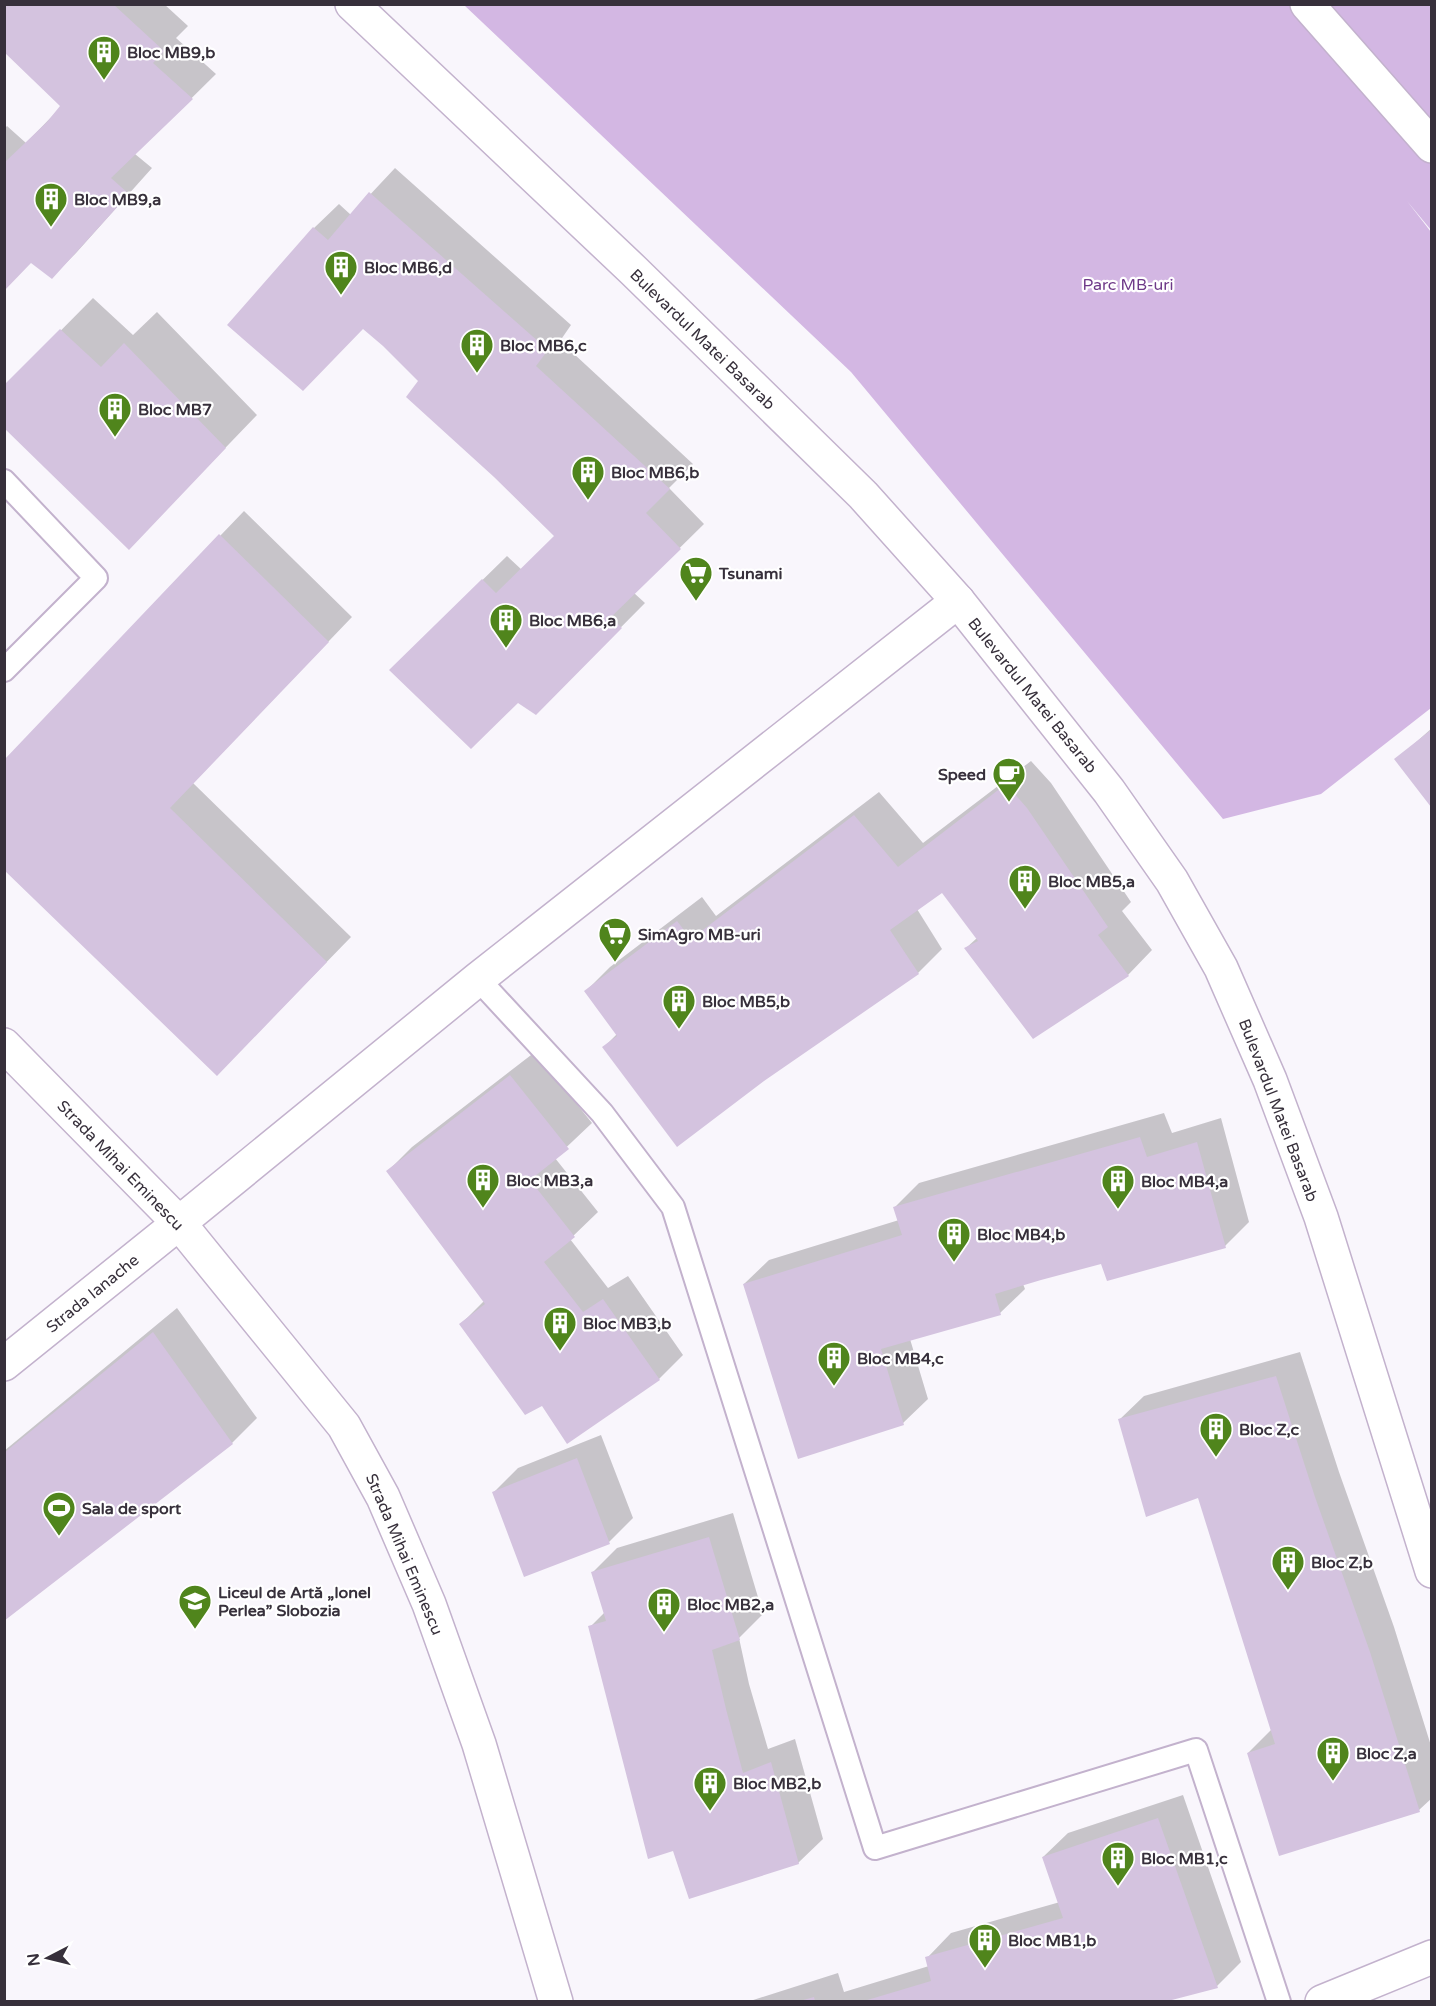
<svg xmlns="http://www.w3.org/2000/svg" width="1436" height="2006" font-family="'Varela Round',sans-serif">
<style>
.green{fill:#d3b7e3}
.shadow{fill:#0003}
.building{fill:#d4c3df}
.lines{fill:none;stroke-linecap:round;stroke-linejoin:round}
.service-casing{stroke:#c3b2cd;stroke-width:26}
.minor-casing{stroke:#c3b2cd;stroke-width:36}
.primary-casing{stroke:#c3b2cd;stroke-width:36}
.trunk-casing{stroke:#c3b2cd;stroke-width:36}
.service{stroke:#fff;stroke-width:22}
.minor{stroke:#fff;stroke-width:33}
.primary{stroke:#fff;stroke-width:33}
.trunk{stroke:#fff;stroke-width:33}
.labels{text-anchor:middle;stroke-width:4.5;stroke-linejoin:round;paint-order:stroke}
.poi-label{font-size:16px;font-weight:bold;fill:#37303b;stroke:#fff;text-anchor:start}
.park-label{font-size:16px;fill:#6e3988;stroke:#fff}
.street-label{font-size:16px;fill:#37303b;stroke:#fff}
</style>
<rect width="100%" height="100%" fill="#f9f6fc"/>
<path class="green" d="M 464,5 L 1431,5 L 1431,230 L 1407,201 L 1431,232 L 1431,708 L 1321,794 L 1223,819 L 851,372 Z"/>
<path class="shadow" d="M 4,4 L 164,4 L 188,26 L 176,38 L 216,74 L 135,154 L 152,168 L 76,253 L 52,277 L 32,261 L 4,289 L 4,129 L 7,126 L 26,143 L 62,106 Z
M 395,168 L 571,325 L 560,341 L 693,464 L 669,488 L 704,524 L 634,593 L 645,603 L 536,713 L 518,701 L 415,646 L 507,556 L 522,570 L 556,536 L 420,381 L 384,345 L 363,328 L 229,324 L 314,228 L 339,204 L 351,215 Z
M 93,298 L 133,335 L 157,312 L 257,415 L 129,548 L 4,388 Z
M 244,511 L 352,617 L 193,783 L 351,937 L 241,1050 L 4,868 L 220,536 Z
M 1432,728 L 1432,805 L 1396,760 Z
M 1031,761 L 1051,783 L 1131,902 L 1122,911 L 1152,950 L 1128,975 L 966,948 L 977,938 L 942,891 L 917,909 L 942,949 L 918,973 L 604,1047 L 617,1034 L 586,991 L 610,967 L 702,897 L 716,916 L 879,792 L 923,843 Z
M 535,1052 L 592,1123 L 555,1158 L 598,1212 L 570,1239 L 608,1288 L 628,1276 L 683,1355 L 659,1379 L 542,1404 L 461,1324 L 484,1301 L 388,1171 L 412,1147 Z
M 1164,1113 L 1172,1133 L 1221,1118 L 1249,1222 L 1225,1246 L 1102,1262 L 1023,1284 L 1025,1289 L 1000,1313 L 910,1339 L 928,1399 L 903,1423 L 744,1284 L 769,1260 L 899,1220 L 895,1207 L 919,1183 Z
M 177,1308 L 257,1418 L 232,1443 L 4,1619 L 4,1451 Z
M 1300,1352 L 1339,1472 L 1394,1627 L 1432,1749 L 1432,1798 L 1419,1810 L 1248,1753 L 1272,1729 L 1199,1496 L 1119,1420 L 1144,1396 Z
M 601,1435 L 633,1518 L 609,1542 L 494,1492 L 518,1468 Z
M 733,1513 L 763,1614 L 739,1638 L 749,1684 L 768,1749 L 795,1739 L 823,1839 L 798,1863 L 674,1849 L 590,1627 L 605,1612 L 593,1572 L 617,1548 Z
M 1183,1795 L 1241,1962 L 1217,1986 L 1162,2002 L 747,2002 L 838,1973 L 844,1992 L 929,1966 L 927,1958 L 951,1933 L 1060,1902 L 1043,1857 L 1068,1833 Z"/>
<path class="building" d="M 4,4 L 113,4 L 164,51 L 153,63 L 193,99 L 111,178 L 129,194 L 52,279 L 31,263 L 4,291 L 4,163 L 47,122 L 60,106 L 4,52 Z
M 369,192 L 548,350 L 536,366 L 670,489 L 646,513 L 681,549 L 611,617 L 622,628 L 536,715 L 518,703 L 471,749 L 389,670 L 482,579 L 496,593 L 554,536 L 494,477 L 406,397 L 418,381 L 383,346 L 363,329 L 303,391 L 227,325 L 313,227 L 328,240 Z
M 60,329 L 101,367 L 124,343 L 226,448 L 129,550 L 4,428 L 4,385 Z
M 219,534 L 329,642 L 170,808 L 327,962 L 217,1076 L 4,870 L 4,760 Z
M 1431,730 L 1431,807 L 1394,759 Z
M 1006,784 L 1027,808 L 1108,927 L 1098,935 L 1129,976 L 1033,1039 L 964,948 L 978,941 L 942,893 L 890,930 L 919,974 L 764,1081 L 677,1147 L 602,1047 L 617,1036 L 584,991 L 677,921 L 691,939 L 854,815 L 898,867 Z
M 510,1075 L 569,1149 L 530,1180 L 575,1237 L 544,1262 L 583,1312 L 603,1299 L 660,1380 L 567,1444 L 542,1406 L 525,1415 L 459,1324 L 485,1304 L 386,1171 Z
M 1140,1137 L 1147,1157 L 1197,1142 L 1226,1248 L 1107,1281 L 1101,1264 L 1041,1280 L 995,1294 L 1001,1315 L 881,1349 L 904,1425 L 798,1459 L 743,1284 L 902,1235 L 893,1207 Z
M 153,1332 L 233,1444 L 4,1621 L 4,1453 Z
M 1276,1376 L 1315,1497 L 1370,1652 L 1420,1812 L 1279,1856 L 1247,1753 L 1275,1744 L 1198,1498 L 1146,1517 L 1118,1419 Z
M 577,1458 L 610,1544 L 524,1577 L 492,1492 Z
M 709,1537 L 740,1640 L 712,1650 L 726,1709 L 743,1773 L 771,1762 L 799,1864 L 689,1899 L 673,1851 L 648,1859 L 588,1626 L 606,1621 L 591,1572 Z
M 1158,1818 L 1218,1988 L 1168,2001 L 864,2001 L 931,1981 L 925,1957 L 1063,1918 L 1042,1857 Z
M 814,1997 L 815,2001 L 800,2001 Z"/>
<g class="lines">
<g class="service-casing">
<path id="service" d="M 4,481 L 96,578 L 4,670
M 478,979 L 602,1113 L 673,1207 L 875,1848 L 1196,1750 L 1279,2002"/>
</g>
<g class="minor-casing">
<path id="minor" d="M 4,1045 L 179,1223 L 344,1426 L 383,1497 L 429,1604 L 479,1744 L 556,2002
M 4,1364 L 179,1223 L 478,979 L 958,601
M 1322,2002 L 1432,1957"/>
</g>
<g class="primary-casing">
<path id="primary" d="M 352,4 L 633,270 L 863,495 L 958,601 L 1109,791 L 1172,881 L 1221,968 L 1270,1080 L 1321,1217 L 1432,1571"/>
</g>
<g class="trunk-casing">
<path id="trunk" d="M 1307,4 L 1432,146"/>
</g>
<use href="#service" class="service"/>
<use href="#minor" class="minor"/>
<use href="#primary" class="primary"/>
<use href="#trunk" class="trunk"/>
</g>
<defs>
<g id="building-pin" transform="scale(1.725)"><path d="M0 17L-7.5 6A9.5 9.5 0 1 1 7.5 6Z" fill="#50851c" stroke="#fff"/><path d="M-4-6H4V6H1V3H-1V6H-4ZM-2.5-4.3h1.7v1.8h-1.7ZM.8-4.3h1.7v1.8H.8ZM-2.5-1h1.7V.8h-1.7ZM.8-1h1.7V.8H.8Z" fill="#fff"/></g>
<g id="supermarket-pin" transform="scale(1.725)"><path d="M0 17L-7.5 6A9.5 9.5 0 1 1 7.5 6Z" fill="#50851c" stroke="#fff"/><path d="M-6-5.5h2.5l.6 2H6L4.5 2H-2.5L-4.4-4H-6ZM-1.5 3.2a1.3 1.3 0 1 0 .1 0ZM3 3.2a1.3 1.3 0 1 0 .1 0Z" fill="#fff"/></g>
<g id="cafe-pin" transform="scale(1.725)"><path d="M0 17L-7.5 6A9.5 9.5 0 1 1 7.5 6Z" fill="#50851c" stroke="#fff"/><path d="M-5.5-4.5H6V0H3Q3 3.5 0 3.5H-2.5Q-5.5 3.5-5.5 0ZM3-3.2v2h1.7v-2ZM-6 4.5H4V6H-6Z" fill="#fff"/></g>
<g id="stadium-pin" transform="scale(1.725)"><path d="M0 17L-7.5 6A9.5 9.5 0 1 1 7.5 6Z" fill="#50851c" stroke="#fff"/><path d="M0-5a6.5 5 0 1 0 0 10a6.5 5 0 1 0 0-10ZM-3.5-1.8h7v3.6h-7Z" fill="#fff"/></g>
<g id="university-pin" transform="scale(1.725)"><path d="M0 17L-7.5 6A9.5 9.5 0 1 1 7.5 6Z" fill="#50851c" stroke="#fff"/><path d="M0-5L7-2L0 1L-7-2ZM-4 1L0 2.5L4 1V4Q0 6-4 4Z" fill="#fff"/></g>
</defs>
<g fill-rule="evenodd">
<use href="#building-pin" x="104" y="52"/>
<use href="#building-pin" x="51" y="199"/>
<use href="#building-pin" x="341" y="267"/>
<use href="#building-pin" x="477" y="345"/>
<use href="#building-pin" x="115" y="409"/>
<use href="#building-pin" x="588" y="472"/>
<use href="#supermarket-pin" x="696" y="573"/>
<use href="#building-pin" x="506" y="620"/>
<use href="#cafe-pin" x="1009" y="774"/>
<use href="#building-pin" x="1025" y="881"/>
<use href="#supermarket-pin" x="615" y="934"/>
<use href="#building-pin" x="679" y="1001"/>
<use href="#building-pin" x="483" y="1180"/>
<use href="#building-pin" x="1118" y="1181"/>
<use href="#building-pin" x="954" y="1234"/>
<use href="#building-pin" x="560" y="1323"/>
<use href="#building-pin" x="834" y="1358"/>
<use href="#building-pin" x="1216" y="1429"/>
<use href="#stadium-pin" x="59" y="1508"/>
<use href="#building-pin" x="1288" y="1562"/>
<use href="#university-pin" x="195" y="1601"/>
<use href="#building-pin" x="664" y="1604"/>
<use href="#building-pin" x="1333" y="1753"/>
<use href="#building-pin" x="710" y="1783"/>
<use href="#building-pin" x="1118" y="1858"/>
<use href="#building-pin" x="985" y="1940"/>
</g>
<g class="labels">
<g class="poi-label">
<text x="127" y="58">Bloc MB9,b</text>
<text x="74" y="205">Bloc MB9,a</text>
<text x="364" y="273">Bloc MB6,d</text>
<text x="500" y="351">Bloc MB6,c</text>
<text x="138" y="415">Bloc MB7</text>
<text x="611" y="478">Bloc MB6,b</text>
<text x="719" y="579">Tsunami</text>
<text x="529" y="626">Bloc MB6,a</text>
<text x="986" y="780" text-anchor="end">Speed</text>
<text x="1048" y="887">Bloc MB5,a</text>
<text x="638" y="940">SimAgro MB-uri</text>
<text x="702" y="1007">Bloc MB5,b</text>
<text x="506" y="1186">Bloc MB3,a</text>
<text x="1141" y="1187">Bloc MB4,a</text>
<text x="977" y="1240">Bloc MB4,b</text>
<text x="583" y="1329">Bloc MB3,b</text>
<text x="857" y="1364">Bloc MB4,c</text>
<text x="1239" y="1435">Bloc Z,c</text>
<text x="82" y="1514">Sala de sport</text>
<text x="1311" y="1568">Bloc Z,b</text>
<text x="218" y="1598">Liceul de Artă „Ionel<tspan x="218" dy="18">Perlea” Slobozia</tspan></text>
<text x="687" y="1610">Bloc MB2,a</text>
<text x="1356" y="1759">Bloc Z,a</text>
<text x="733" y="1789">Bloc MB2,b</text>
<text x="1141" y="1864">Bloc MB1,c</text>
<text x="1008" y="1946">Bloc MB1,b</text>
</g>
<g class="park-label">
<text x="1128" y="290">Parc MB-uri</text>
</g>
<g class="street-label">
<text transform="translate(703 339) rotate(44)" y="6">Bulevardul Matei Basarab</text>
<text transform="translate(1033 695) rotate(51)" y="6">Bulevardul Matei Basarab</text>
<text transform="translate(1279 1110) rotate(69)" y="6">Bulevardul Matei Basarab</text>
<text transform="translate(121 1165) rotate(46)" y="6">Strada Mihai Eminescu</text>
<text transform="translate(92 1293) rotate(-39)" y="6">Strada Ianache</text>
<text transform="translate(405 1554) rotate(67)" y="6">Strada Mihai Eminescu</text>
</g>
</g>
<rect width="1436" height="2006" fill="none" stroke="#37303b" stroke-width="12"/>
<g transform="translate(48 1958) rotate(263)" stroke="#ffffff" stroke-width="4.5" paint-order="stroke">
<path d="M0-4.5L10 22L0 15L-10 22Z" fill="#37303b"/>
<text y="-9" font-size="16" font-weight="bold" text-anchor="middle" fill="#37303b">N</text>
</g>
</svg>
